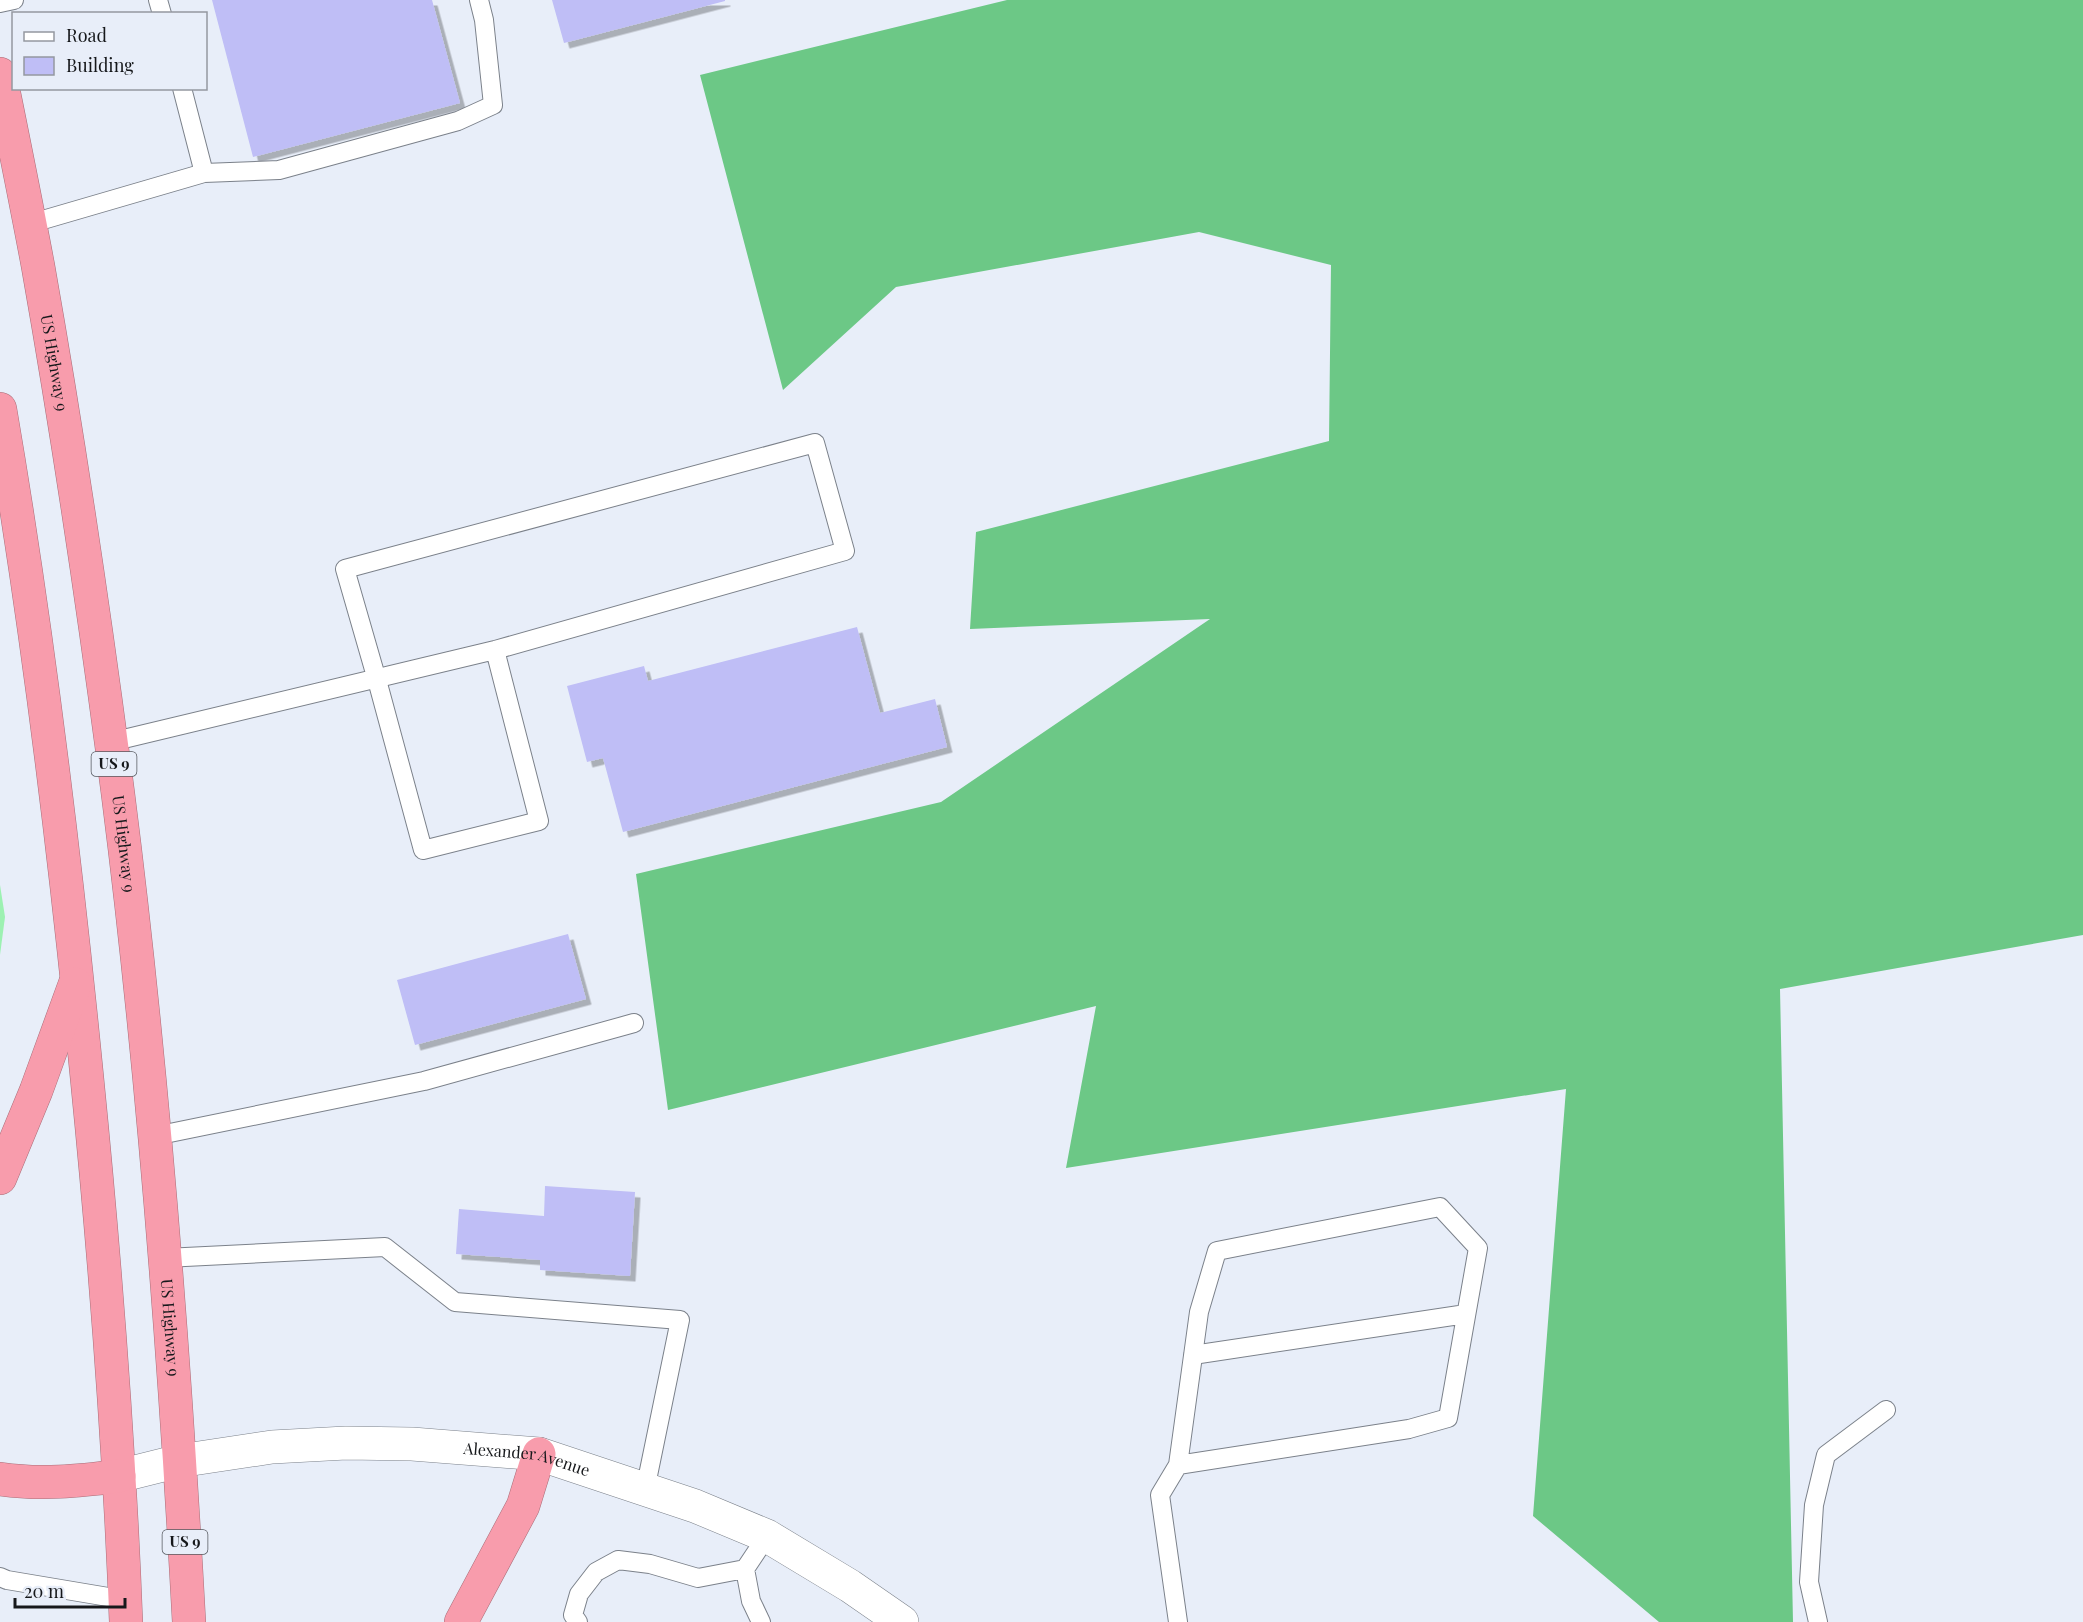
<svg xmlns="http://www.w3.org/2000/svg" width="2083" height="1622" font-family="'Playfair Display',serif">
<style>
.green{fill:#9cf1b2}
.forest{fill:#6cc886}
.building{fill:#bfbef6;filter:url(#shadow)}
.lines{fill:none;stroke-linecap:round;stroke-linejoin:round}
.lane-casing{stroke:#7b818a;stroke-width:20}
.secondary-casing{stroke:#7b818a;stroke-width:34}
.highway-casing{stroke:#a96e79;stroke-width:34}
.lane{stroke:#fff;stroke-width:18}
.secondary{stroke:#fff;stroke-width:33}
.highway{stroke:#f89cac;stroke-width:33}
.labels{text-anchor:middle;stroke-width:4.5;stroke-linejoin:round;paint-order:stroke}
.shield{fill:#e8eef9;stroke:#55585e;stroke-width:1.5}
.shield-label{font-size:15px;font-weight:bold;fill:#16181b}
.street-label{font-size:16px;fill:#16181b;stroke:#e8eef9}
</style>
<defs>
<filter id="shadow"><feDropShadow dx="5.5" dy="5.5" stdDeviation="0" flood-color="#0004"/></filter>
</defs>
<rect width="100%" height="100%" fill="#e8eef9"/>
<path class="green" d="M 0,885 L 5,917 L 0,955 Z"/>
<path class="forest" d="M 1007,0 L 2083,0 L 2083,935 L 1780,989 L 1793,1622 L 1659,1622 L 1533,1516 L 1566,1089 L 1066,1168 L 1096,1006 L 668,1110 L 636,874 L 941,802 L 1210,619 L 970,629 L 976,532 L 1329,441 L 1331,265 L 1199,232 L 896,287 L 783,390 L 700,75 Z"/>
<path class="building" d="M 212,0 L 432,0 L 460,103 L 253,157 Z
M 552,0 L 725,0 L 725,1 L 564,43 Z
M 857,627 L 880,713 L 935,699 L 947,747 L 623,832 L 603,758 L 587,762 L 567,686 L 644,666 L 648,681 Z
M 568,934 L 586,999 L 415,1045 L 397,980 Z
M 545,1186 L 635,1192 L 630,1276 L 540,1270 L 540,1260 L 456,1254 L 459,1209 L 544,1216 Z"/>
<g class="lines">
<g class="lane-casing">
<path id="lane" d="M 158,0 L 162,14
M 0,3 L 14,0
M 204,173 L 279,170 L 458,121 L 493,105 L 484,20 L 479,0
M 29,224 L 204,173 L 182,88
M 111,742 L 495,650 L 845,551 L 815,443 L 345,569 L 377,680 L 423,850 L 539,821 L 495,650
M 155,1136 L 424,1081 L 634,1023
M 165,1258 L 385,1247 L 455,1302 L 680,1320 L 645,1490
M 1193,1355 L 1466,1314
M 1178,1465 L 1199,1312 L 1217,1251 L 1440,1207 L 1478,1248 L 1448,1418 L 1409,1429 L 1178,1465 L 1160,1495 L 1178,1622
M 0,1577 L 7,1580 L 126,1600
M 578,1622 L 573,1615 L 579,1594 L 596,1572 L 618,1560 L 650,1564 L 698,1578 L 745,1569
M 761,1622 L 751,1601 L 745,1569 L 767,1536
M 1818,1622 L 1809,1582 L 1814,1505 L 1826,1455 L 1886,1410"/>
</g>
<g class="secondary-casing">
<g id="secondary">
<path id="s1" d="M 119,1476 L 179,1461 L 272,1447 L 346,1443 L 412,1444 L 539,1454 L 695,1506 L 767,1536 L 850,1586 L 902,1622"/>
</g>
</g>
<g class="highway-casing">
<g id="highway">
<path id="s2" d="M 0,74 C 13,138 26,202 38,266 C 69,441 95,617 118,794 C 153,1068 174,1345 189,1622"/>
<path d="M 0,409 C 38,631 65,854 87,1078 C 105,1259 119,1440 126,1622"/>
<path d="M 0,1178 L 36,1091 L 75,984"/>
<path d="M 0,1479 C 40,1485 79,1481 119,1476"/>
<path d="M 461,1622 L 523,1506 L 539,1454"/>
</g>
</g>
<use href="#lane" class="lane"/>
<use href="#secondary" class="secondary"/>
<use href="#highway" class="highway"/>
</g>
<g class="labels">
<g class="shield">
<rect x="91.5" y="752" width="45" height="24" rx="4.5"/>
<rect x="162.5" y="1530" width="45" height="24" rx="4.5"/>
</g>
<g class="shield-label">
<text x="114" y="769">US 9</text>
<text x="185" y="1547">US 9</text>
</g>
<g class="street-label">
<text dy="6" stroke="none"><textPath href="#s2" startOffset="294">US Highway 9</textPath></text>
<text dy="6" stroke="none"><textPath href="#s2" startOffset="780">US Highway 9</textPath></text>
<text dy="6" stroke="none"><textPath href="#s2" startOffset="1266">US Highway 9</textPath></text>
<text dy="6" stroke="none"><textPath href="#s1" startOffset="412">Alexander Avenue</textPath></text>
</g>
</g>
<rect x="12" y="12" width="195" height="78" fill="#e8eef9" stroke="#9498a0" stroke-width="1.5"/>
<rect x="24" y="32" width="30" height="9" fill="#ffffff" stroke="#9498a0" stroke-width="1.5"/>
<text x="66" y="42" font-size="18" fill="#16181b">Road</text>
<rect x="24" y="57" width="30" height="18" fill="#bfbef6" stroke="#9498a0" stroke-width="1.5"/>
<text x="66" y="72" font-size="18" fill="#16181b">Building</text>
<path d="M15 1598v9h110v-9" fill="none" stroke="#16181b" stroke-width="3"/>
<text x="24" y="1598" font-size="18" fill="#16181b" stroke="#e8eef9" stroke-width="4.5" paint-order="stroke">20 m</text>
</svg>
